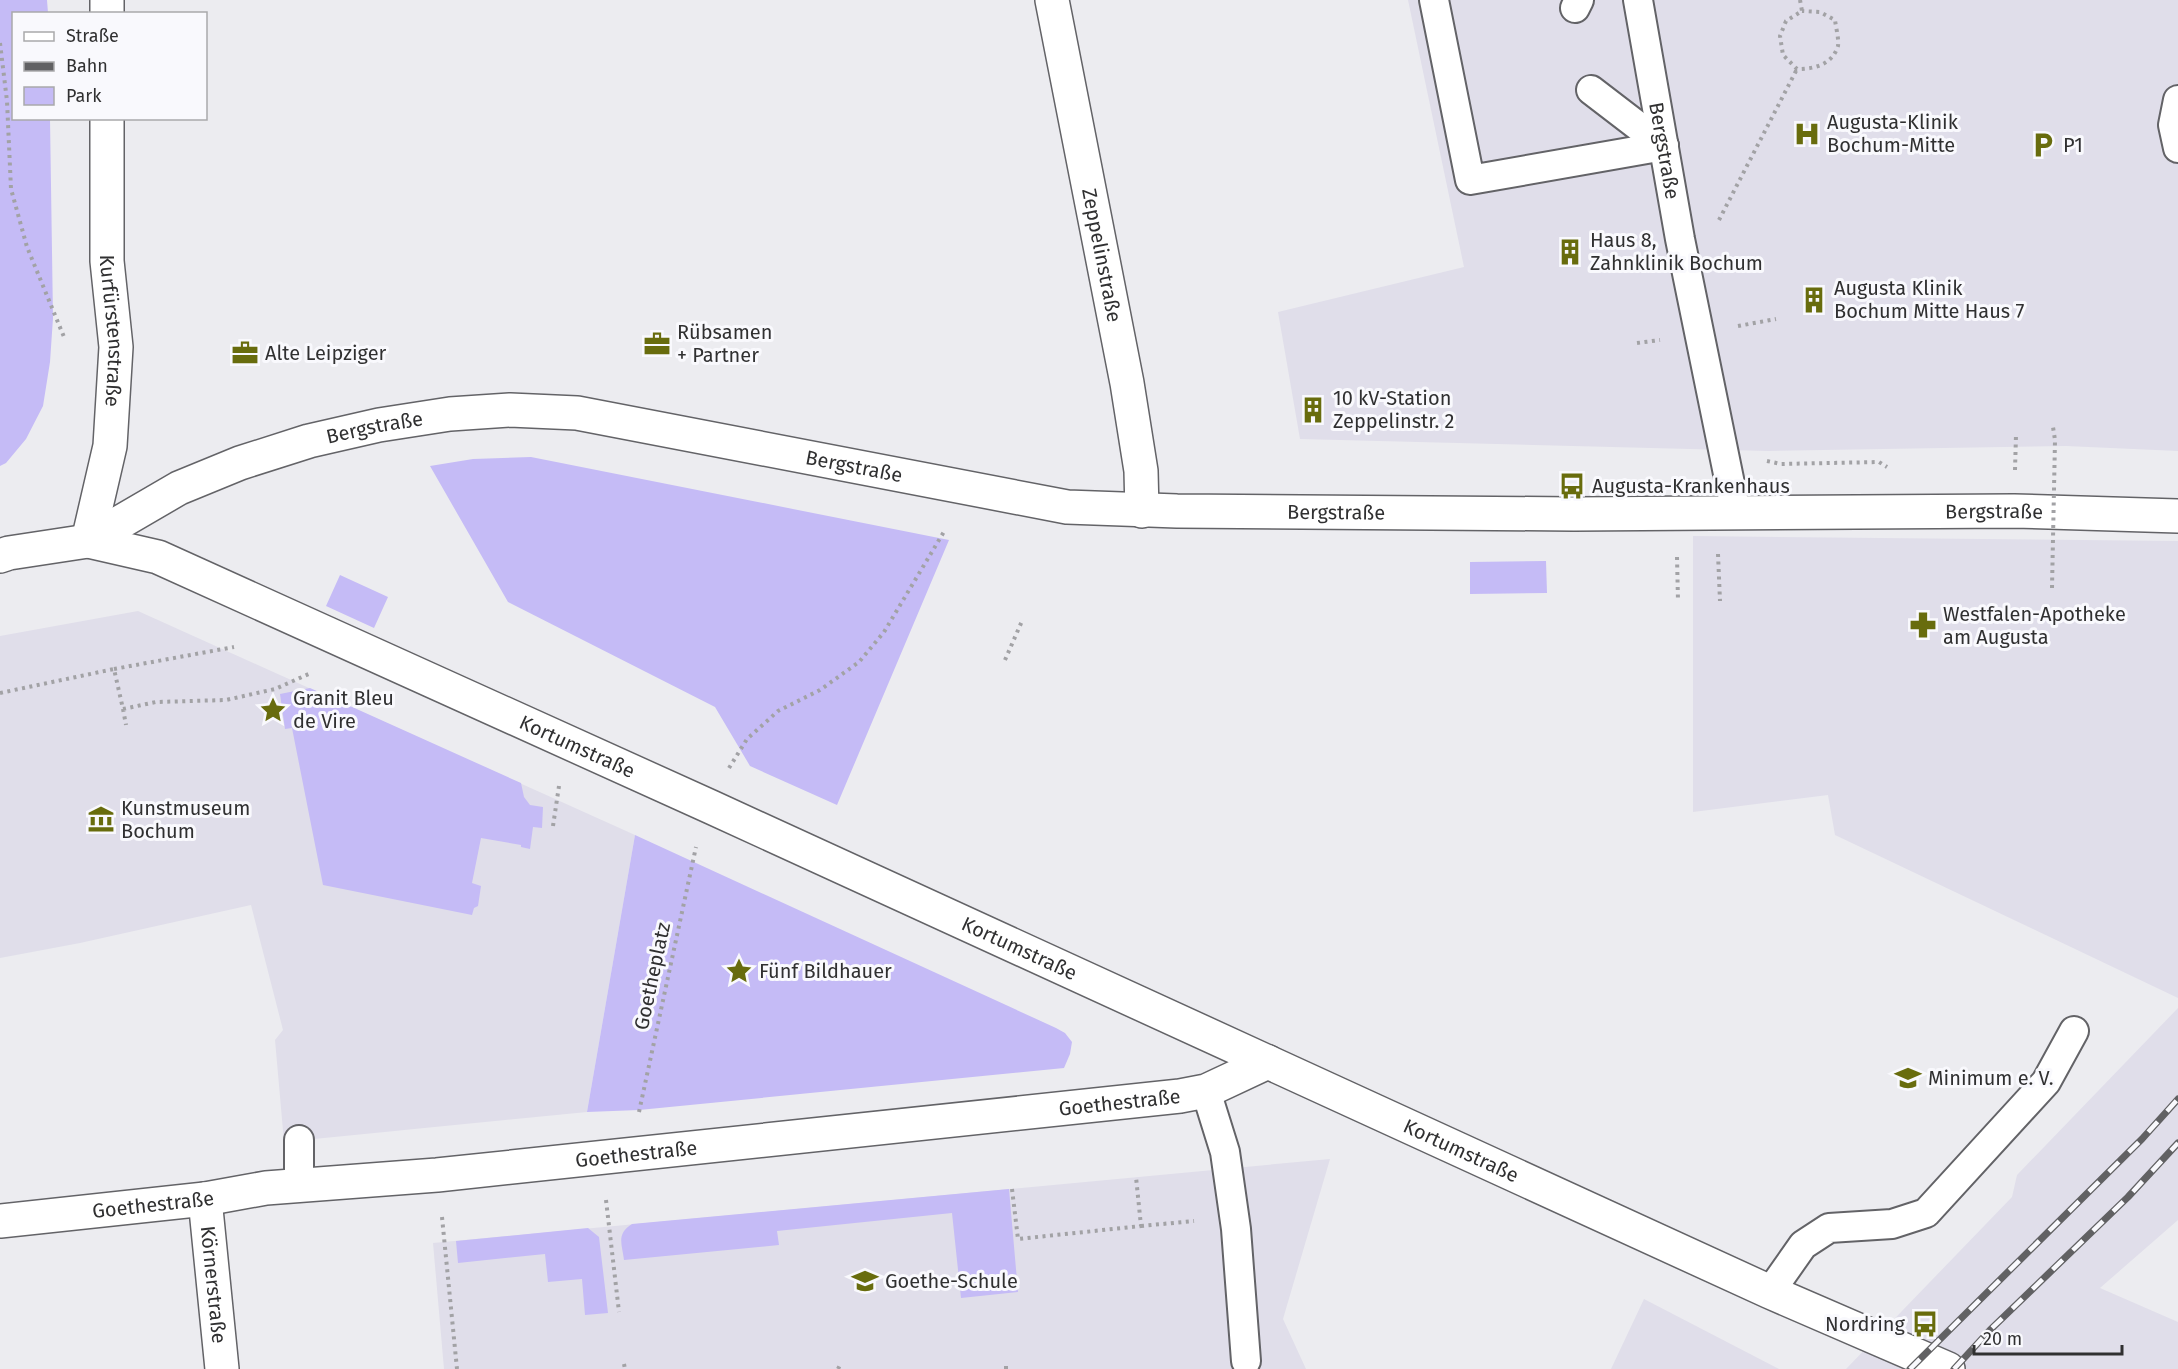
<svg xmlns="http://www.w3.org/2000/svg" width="2178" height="1369" font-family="'Fira Sans',sans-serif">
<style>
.built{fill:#e0deea}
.green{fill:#c5bbf6}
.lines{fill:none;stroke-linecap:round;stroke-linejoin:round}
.lane-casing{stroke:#636367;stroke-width:32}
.street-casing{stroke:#636367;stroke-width:36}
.secondary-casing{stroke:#636367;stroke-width:36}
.path{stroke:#a2a2a5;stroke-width:4;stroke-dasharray:3 4.5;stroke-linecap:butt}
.lane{stroke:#fff;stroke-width:28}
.street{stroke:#fff;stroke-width:33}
.secondary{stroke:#fff;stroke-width:33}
.rail-casing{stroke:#616163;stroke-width:7}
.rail{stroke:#f9f9fd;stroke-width:4.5;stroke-dasharray:14;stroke-linecap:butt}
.path-bridge{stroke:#a2a2a5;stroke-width:4;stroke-dasharray:3 4.5;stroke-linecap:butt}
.labels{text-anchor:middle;stroke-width:6;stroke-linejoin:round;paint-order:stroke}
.poi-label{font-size:20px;fill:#303031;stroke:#f9f9fd;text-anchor:start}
.street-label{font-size:20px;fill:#303031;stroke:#f9f9fd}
</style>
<rect width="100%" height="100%" fill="#ececf0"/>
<path class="built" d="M 1408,0 L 2178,0 L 2178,451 L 2066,446 L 1768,451 L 1300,439 L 1278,312 L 1464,267 Z
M 1693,536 L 2178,541 L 2178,998 L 1835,835 L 1828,795 L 1693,812 Z
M 138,611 L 635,835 L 587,1112 L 284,1142 L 275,1040 L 283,1030 L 251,905 L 80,943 L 0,958 L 0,636 Z
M 2178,1008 L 2178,1220 L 2100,1288 L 2178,1322 L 2178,1369 L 1846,1369 L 2012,1197 L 2017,1175 Z
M 1330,1159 L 1283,1319 L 1306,1369 L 444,1369 L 433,1243 Z
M 1644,1299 L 1779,1369 L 1611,1369 Z"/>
<path class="green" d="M 0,0 L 47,0 L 48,13 L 14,14 L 14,118 L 50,119 L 53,318 L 50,362 L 43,406 L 26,439 L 6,463 L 0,466 Z
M 531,457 L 949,540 L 837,805 L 750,766 L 715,707 L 508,602 L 430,466 L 473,459 Z
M 1546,561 L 1547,593 L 1470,594 L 1470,562 Z
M 340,575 L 388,597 L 374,628 L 326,606 Z
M 310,688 L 521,783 L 524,797 L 530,805 L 543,807 L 542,828 L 533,827 L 530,849 L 521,847 L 521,845 L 481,838 L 472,883 L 481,886 L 478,906 L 474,908 L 472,915 L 323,885 L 292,728 L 285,729 L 280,694 Z
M 635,835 L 1056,1028 L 1065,1033 L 1072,1042 L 1070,1054 L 1064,1068 L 639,1110 L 587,1112 Z
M 1009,1189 L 1018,1292 L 961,1298 L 952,1213 L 777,1231 L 779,1245 L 624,1260 C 622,1244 616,1234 632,1224 Z
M 588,1228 L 599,1237 L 608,1313 L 585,1315 L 582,1279 L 548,1282 L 545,1254 L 458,1263 L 456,1241 Z"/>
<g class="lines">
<g class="lane-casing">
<g id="lane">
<path d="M 1434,0 L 1470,180 L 1664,146"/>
<path id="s1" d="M 1638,0 L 1680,239 L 1736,513"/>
<path d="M 1575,8 L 1579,0"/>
<path d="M 1591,90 L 1664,146"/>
<path d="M 2178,100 L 2173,125 L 2178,148"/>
<path d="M 1206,1091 L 1225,1152 L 1236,1229 L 1246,1361"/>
<path d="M 299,1140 L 299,1186"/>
<path d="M 1770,1292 L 1803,1245 L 1829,1228 L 1892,1224 L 1926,1213 L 2046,1082 L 2074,1031"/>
</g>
</g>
<g class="street-casing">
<g id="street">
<path d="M 107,0 L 107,14"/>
<path id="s2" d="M 1052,0 L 1127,383 L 1141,471 L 1142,511"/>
<path id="s3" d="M 107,118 L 107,261 L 116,347 L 110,446 L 88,541 L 158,557 L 711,807 L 1770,1292 L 1948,1369"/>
<path id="s4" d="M 205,1199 L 222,1369"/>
<path id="s5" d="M 0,1221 L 205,1199 L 266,1188 L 437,1175 L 1180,1096 L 1206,1091 L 1268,1062"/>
</g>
</g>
<g class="secondary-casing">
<g id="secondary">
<path id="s6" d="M 0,556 L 9,553 L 88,541 L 179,488 L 240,463 L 309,441 L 379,425 L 450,414 L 510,410 L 577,413 L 1067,507 L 1177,511 L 1574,514 L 2014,511 L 2178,516"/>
</g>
</g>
<path class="path" d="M 1800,0 L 1802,11 L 1786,21 L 1780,36 L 1783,55 L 1797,69 C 1814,69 1832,65 1838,46 C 1839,39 1836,28 1835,20 L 1820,12 L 1802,11
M 0,43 L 7,101 L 11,189 L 27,247 L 64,337
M 1719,220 L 1797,69
M 1738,326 L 1776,319
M 1637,343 L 1660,340
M 1767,461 L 1781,464 L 1879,462 L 1887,467
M 2015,470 L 2016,435
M 1718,554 L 1720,601
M 1677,557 L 1678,601
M 1005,660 L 1022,621
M 114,669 L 234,647
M 0,693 L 114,669 L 123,709 L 156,702 L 226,700 L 275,689 L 311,673
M 123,709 L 126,725
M 729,768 L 747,739 L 778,711 L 820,690 L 859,662 L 884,632 L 945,530
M 553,826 L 559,786
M 639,1112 L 696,847
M 1012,1189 L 1018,1239 L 1141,1226 L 1136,1177
M 606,1200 L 619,1312
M 442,1217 L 457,1369
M 1141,1226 L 1194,1221
M 624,1364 L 625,1369
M 1006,1366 L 1006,1369
M 838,1369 L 841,1363"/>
<use href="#lane" class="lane"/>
<use href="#street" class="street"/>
<use href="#secondary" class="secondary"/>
<g class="rail-casing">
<path id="rail" d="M 1910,1369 L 2142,1139 L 2178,1099
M 1954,1369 L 1990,1330 L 2128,1197 L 2178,1143"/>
</g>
<use href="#rail" class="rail"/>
<path class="path-bridge" d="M 2052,588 L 2055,440 L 2053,427"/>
</g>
<defs>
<g id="hospital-bare" transform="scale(2.07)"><path d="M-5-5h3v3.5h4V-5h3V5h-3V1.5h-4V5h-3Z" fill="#686c0d" stroke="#f9f9fd" stroke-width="2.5" paint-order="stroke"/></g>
<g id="parking-bare" transform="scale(2.07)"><path d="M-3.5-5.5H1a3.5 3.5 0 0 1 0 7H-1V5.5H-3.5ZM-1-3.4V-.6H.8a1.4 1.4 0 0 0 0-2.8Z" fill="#686c0d" stroke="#f9f9fd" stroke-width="2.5" paint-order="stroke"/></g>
<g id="building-bare" transform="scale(2.07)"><path d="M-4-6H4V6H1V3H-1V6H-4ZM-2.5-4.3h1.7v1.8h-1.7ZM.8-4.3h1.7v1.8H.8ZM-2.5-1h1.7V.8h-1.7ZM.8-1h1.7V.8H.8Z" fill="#686c0d" stroke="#f9f9fd" stroke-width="2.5" paint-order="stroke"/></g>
<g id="office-bare" transform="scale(2.07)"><path d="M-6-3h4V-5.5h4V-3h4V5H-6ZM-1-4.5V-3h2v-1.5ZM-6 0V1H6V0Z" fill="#686c0d" stroke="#f9f9fd" stroke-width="2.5" paint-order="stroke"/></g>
<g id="bus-bare" transform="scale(2.07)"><path d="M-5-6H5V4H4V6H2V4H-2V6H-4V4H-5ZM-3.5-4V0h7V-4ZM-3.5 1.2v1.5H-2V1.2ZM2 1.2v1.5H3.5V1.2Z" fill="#686c0d" stroke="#f9f9fd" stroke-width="2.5" paint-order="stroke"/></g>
<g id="pharmacy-bare" transform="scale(2.07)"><path d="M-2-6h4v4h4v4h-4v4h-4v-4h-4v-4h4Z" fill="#686c0d" stroke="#f9f9fd" stroke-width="2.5" paint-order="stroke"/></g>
<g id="sight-bare" transform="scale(2.07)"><path d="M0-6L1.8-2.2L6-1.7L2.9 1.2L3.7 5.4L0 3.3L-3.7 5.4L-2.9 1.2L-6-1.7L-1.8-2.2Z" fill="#686c0d" stroke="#f9f9fd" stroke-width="2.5" paint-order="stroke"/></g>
<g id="museum-bare" transform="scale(2.07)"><path d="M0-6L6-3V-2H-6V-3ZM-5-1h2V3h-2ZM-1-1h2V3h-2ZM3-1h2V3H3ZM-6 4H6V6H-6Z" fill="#686c0d" stroke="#f9f9fd" stroke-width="2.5" paint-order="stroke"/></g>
<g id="school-bare" transform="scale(2.07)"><path d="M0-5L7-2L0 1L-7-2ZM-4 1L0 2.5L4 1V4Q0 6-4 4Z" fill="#686c0d" stroke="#f9f9fd" stroke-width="2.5" paint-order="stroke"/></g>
</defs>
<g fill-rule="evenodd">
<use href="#hospital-bare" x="1807" y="134"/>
<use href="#parking-bare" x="2043" y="145"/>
<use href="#building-bare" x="1570" y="252"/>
<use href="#building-bare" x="1814" y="300"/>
<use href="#office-bare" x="657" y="344"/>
<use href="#office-bare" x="245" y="353"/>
<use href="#building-bare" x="1313" y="410"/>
<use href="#bus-bare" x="1572" y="486"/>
<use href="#pharmacy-bare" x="1923" y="625"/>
<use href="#sight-bare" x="273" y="710"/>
<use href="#museum-bare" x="101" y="819"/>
<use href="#sight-bare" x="739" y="971"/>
<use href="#school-bare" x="1908" y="1078"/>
<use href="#school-bare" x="865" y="1281"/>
<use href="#bus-bare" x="1925" y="1324"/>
</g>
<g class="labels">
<g class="poi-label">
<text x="1827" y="129">Augusta-Klinik<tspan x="1827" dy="23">Bochum-Mitte</tspan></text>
<text x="2063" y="152">P1</text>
<text x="1590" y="247">Haus 8,<tspan x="1590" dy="23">Zahnklinik Bochum</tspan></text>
<text x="1834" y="295">Augusta Klinik<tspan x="1834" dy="23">Bochum Mitte Haus 7</tspan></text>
<text x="677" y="339">Rübsamen<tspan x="677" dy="23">+ Partner</tspan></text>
<text x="265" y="360">Alte Leipziger</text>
<text x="1333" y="405">10 kV-Station<tspan x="1333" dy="23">Zeppelinstr. 2</tspan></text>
<text x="1592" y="493">Augusta-Krankenhaus</text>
<text x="1943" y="621">Westfalen-Apotheke<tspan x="1943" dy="23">am Augusta</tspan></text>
<text x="293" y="705">Granit Bleu<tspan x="293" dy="23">de Vire</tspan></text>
<text x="121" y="815">Kunstmuseum<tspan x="121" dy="23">Bochum</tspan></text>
<text x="759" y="978">Fünf Bildhauer</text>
<text x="1928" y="1085">Minimum e. V.</text>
<text x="885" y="1288">Goethe-Schule</text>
<text x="1905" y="1331" text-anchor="end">Nordring</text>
</g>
<g class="street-label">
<text dy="7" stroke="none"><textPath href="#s1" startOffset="153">Bergstraße</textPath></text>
<text dy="7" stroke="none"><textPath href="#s2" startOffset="260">Zeppelinstraße</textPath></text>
<text dy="7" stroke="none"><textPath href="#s3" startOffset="213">Kurfürstenstraße</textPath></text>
<text dy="7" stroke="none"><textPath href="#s6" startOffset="400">Bergstraße</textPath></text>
<text dy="7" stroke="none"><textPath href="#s6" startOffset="886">Bergstraße</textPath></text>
<text dy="7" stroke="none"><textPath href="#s6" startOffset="2030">Bergstraße</textPath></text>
<text dy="7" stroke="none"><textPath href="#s6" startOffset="1372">Bergstraße</textPath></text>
<text dy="7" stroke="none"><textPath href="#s3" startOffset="958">Kortumstraße</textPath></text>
<text dy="7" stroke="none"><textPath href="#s3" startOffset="1444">Kortumstraße</textPath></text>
<text transform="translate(652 976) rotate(-78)" y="7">Goetheplatz</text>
<text dy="7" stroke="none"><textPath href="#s5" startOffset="1126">Goethestraße</textPath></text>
<text dy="7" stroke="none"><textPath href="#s3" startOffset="1930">Kortumstraße</textPath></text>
<text dy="7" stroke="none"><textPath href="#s5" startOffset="640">Goethestraße</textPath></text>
<text dy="7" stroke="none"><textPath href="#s5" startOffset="154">Goethestraße</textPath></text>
<text dy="7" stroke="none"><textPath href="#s4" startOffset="86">Körnerstraße</textPath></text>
</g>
</g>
<rect x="12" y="12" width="195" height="108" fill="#f9f9fd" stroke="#a9a9ab" stroke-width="1.5"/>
<rect x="24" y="32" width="30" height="9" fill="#ffffff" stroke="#a9a9ab" stroke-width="1.5"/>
<text x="66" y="42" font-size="18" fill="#303031">Straße</text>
<rect x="24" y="62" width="30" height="9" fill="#616163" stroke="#a9a9ab" stroke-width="1.5"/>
<text x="66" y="72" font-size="18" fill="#303031">Bahn</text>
<rect x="24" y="87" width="30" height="18" fill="#c5bbf6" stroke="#a9a9ab" stroke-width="1.5"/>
<text x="66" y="102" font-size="18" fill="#303031">Park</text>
<path d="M1974 1345v9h148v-9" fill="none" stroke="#303031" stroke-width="3"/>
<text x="1983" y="1345" font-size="18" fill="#303031" stroke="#f9f9fd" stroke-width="4.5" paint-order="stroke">20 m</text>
</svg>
